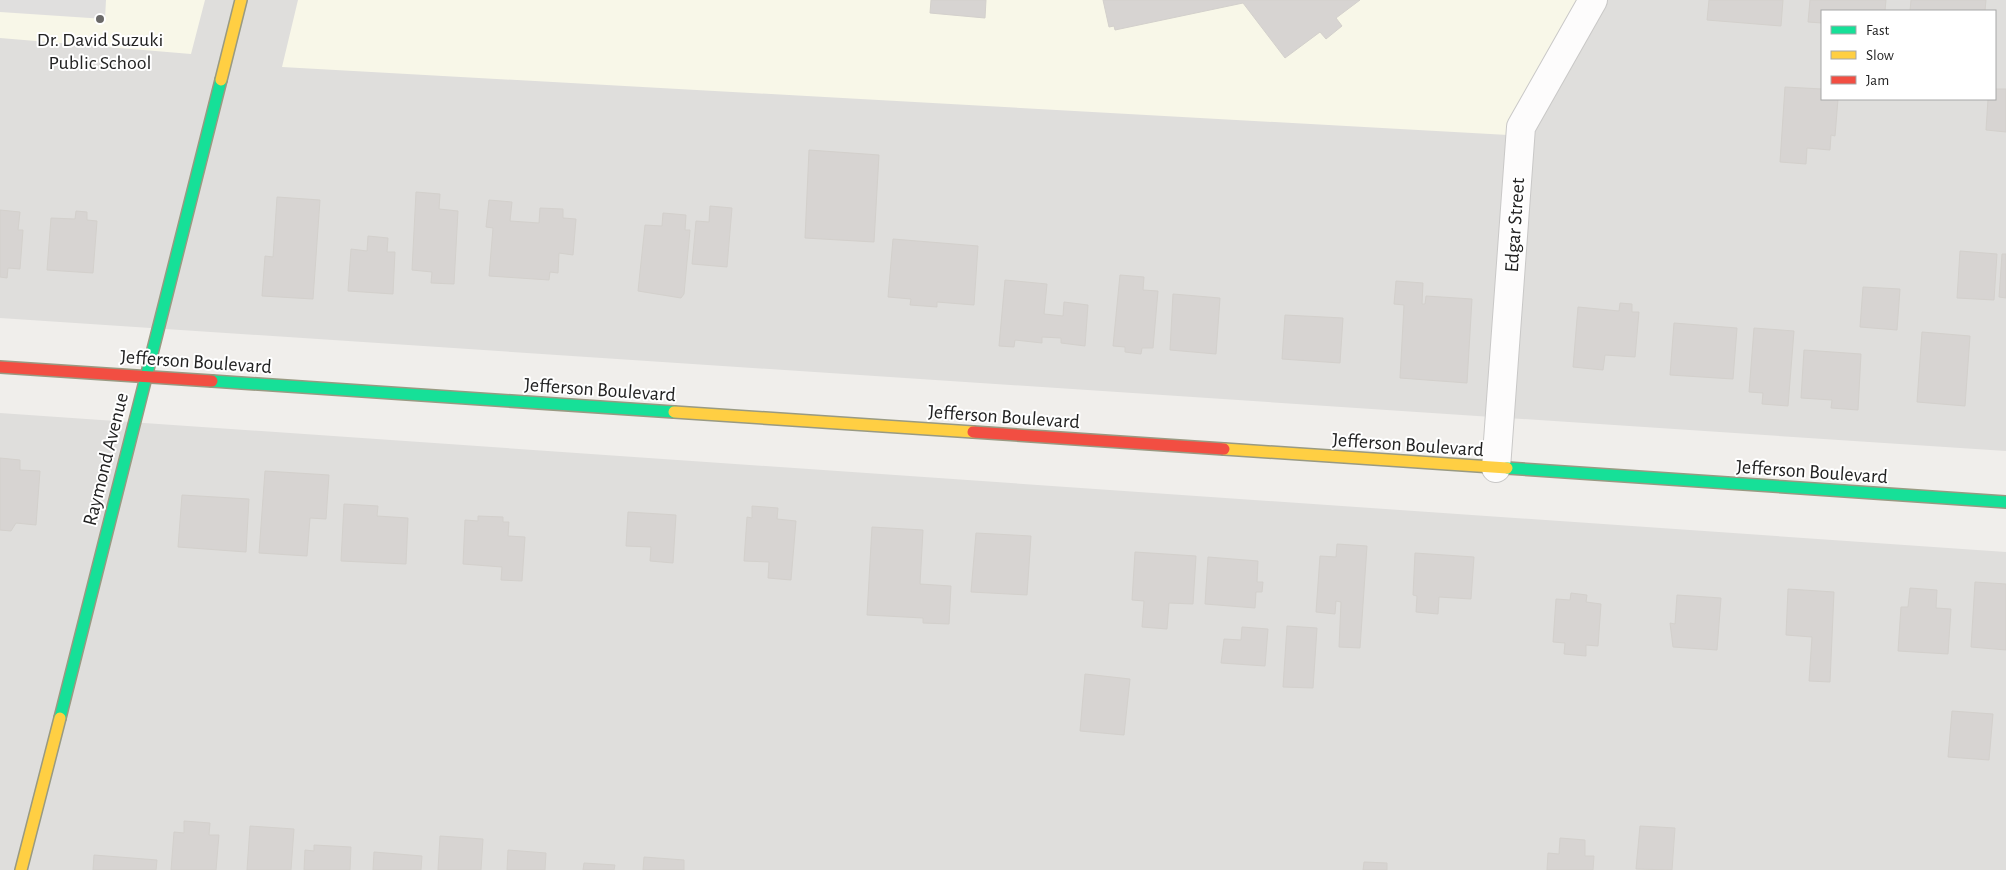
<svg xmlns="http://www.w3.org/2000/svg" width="2006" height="870" font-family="'Alegreya Sans',sans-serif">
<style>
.residential{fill:#dfdedc;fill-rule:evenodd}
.education{fill:#f8f7e8}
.parking{fill:#e0dfde}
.building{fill:#d7d4d2;stroke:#d3d0cc}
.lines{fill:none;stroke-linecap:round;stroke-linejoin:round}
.street-casing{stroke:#c9c8c7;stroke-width:30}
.fast-casing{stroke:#999a82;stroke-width:14}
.slow-casing{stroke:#999a82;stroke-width:14}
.jam-casing{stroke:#999a82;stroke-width:14}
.street{stroke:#fdfcfc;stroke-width:28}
.fast{stroke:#16e098;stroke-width:11}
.slow{stroke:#ffcf43;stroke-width:11}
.jam{stroke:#f24e42;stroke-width:11}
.poi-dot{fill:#6a6968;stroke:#fff;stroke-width:2}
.labels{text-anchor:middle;stroke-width:4;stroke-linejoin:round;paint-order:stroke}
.poi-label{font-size:20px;fill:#222;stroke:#fff}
.street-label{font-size:20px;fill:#222;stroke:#fff}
</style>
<rect width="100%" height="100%" fill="#f0eeeb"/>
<path class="residential" d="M 0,0 L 2006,0 L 2006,451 L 0,318 ZM 1822,11 L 1995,11 L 1995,99 L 1822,99 Z
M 0,413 L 2006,552 L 2006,870 L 0,870 Z"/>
<path class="education" d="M 0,0 L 205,0 L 191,54 L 0,38 Z
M 298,0 L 1592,0 L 1526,136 L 282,67 Z"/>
<path class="parking" d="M 0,0 L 106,0 L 105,19 L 0,12 Z"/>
<path class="building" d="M 931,0 L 986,0 L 985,18 L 930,13 Z
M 1103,0 L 1360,0 L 1336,18 L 1342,26 L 1326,39 L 1320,32 L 1285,58 L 1243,3 L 1115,30 L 1114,26 L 1109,27 Z
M 1709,0 L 1783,0 L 1781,26 L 1707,20 Z
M 1810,0 L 1886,0 L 1885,11 L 1822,11 L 1822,23 L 1808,22 Z
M 1911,0 L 1986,0 L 1985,11 L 1910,11 Z
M 1785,87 L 1822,89 L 1822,99 L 1838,99 L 1835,136 L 1831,135 L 1830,150 L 1807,148 L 1806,164 L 1780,162 Z
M 1995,89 L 2006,89 L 2006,132 L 1986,130 L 1988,99 L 1995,99 Z
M 809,150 L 879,155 L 874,242 L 805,238 Z
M 416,192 L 440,194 L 439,209 L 458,211 L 454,284 L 431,283 L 432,272 L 412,270 Z
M 277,197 L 320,200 L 313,299 L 262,296 L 265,256 L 273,257 Z
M 489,200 L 512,202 L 510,221 L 539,223 L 540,208 L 563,209 L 563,218 L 576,219 L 573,255 L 559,253 L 558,273 L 550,272 L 549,280 L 489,276 L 493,228 L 486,227 Z
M 710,206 L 732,208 L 727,267 L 692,264 L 696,221 L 709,222 Z
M 0,210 L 20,212 L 18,230 L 23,230 L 20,269 L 8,268 L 7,278 L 0,277 Z
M 76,211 L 87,212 L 87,220 L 97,221 L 93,273 L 47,270 L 51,218 L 75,219 Z
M 663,213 L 686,215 L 685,230 L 690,230 L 684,294 L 681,298 L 638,291 L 645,225 L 662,226 Z
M 368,236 L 388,238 L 387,252 L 395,252 L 393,294 L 348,291 L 351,249 L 367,251 Z
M 893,239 L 978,246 L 974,305 L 937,302 L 937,307 L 910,305 L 911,299 L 888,297 Z
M 1960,251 L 1997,254 L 1994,300 L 1957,298 Z
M 2002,254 L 2006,254 L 2006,298 L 1999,297 Z
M 1120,275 L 1144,277 L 1143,290 L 1158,291 L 1153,348 L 1142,348 L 1141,354 L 1125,352 L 1125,347 L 1113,346 Z
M 1005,280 L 1047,284 L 1044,314 L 1063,316 L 1064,302 L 1088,305 L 1085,346 L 1061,343 L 1061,338 L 1042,337 L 1042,343 L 1015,340 L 1014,347 L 999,346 Z
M 1396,281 L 1423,283 L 1422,304 L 1425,304 L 1426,296 L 1472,299 L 1467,383 L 1400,378 L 1404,305 L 1394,304 Z
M 1863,287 L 1900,289 L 1897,330 L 1860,327 Z
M 1173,294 L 1220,298 L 1216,354 L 1170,350 Z
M 1620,303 L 1632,304 L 1632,312 L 1639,312 L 1635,357 L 1605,355 L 1603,370 L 1573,367 L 1578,307 L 1619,311 Z
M 1285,315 L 1343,318 L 1340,363 L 1282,359 Z
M 1674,323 L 1737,328 L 1733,379 L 1670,375 Z
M 1754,328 L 1794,331 L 1788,406 L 1762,404 L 1763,393 L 1749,392 Z
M 1922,332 L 1970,336 L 1965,406 L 1917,402 Z
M 1804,350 L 1861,354 L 1858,410 L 1831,408 L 1832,400 L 1801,398 Z
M 0,458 L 20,460 L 20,470 L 40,471 L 36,525 L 16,523 L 11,531 L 0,530 Z
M 265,471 L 329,475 L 326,519 L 310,518 L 307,556 L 259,553 Z
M 182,495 L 249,499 L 246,552 L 178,547 Z
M 344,504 L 378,506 L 377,516 L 408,518 L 406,564 L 341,561 Z
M 752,506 L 778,508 L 777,519 L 796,521 L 791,580 L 768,578 L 769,562 L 744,561 L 747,517 L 752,518 Z
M 628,512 L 676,515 L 673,563 L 650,561 L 651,547 L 626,546 Z
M 478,516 L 503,517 L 503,522 L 509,522 L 508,536 L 525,537 L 522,581 L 501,580 L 502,567 L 463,564 L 465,520 L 478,521 Z
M 872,527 L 923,530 L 920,584 L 951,586 L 949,624 L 923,623 L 923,618 L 867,615 Z
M 976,533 L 1031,536 L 1027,595 L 971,592 Z
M 1337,544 L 1367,546 L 1360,648 L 1339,647 L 1341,602 L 1336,601 L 1335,614 L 1316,612 L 1320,556 L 1336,557 Z
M 1135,552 L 1196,556 L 1193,604 L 1169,603 L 1167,629 L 1142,627 L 1144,601 L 1132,600 Z
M 1415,553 L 1474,557 L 1471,599 L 1439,597 L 1438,614 L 1416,612 L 1417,596 L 1413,595 Z
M 1208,557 L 1258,561 L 1257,582 L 1263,582 L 1262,592 L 1256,592 L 1255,608 L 1205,604 Z
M 1975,582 L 2006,584 L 2006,650 L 1971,647 Z
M 1910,588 L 1937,590 L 1936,608 L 1951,609 L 1948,654 L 1898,651 L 1901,607 L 1908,607 Z
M 1788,589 L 1834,592 L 1830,682 L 1809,681 L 1812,637 L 1786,635 Z
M 1571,593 L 1587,595 L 1586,602 L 1601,604 L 1598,646 L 1586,645 L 1586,656 L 1564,654 L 1565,643 L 1553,642 L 1556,599 L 1570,600 Z
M 1677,595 L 1721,598 L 1717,650 L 1673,647 L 1670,623 L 1675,624 Z
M 1287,626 L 1317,628 L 1313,688 L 1283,687 Z
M 1242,627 L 1268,629 L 1265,666 L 1221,663 L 1224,639 L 1241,640 Z
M 1085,674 L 1130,679 L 1124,735 L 1080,731 Z
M 1952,711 L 1993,714 L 1989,760 L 1948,757 Z
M 184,821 L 210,823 L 209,835 L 219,835 L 216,870 L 171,870 L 174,832 L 184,833 Z
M 250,826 L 294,829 L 291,870 L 247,870 Z
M 1640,826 L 1675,828 L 1672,870 L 1636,869 Z
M 440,836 L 483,839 L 481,870 L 438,870 Z
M 1560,838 L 1585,840 L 1585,856 L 1594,856 L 1593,870 L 1547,870 L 1548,853 L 1559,854 Z
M 314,845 L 351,847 L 350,870 L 304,870 L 305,850 L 314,851 Z
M 508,850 L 546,853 L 545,870 L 507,870 Z
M 374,852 L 422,856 L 421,870 L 373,870 Z
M 94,855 L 157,860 L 156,870 L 93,870 Z
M 644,857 L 684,860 L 684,870 L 643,870 Z
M 1364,862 L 1387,863 L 1387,870 L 1363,870 Z
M 584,863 L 615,865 L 614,870 L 583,870 Z"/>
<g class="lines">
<g class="street-casing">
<path id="street" d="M 1496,468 L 1521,127 L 1593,0"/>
</g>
<g class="fast-casing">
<path id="fast" d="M 212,381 L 674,412
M 1507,468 L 2006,502
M 60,718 L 221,80"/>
</g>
<g class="slow-casing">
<path id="slow" d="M 221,80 L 241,0
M 674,412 L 973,432
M 1224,449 L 1507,468
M 21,870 L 60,718"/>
</g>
<g class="jam-casing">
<path id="jam" d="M 0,367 L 212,381
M 973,432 L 1224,449"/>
</g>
<use href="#street" class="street"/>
<use href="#fast" class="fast"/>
<use href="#slow" class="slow"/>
<use href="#jam" class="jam"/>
</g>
<circle class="poi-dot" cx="100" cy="19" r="5"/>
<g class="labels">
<g class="poi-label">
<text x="100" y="46">Dr. David Suzuki<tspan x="100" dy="23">Public School</tspan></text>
</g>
<g class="street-label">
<text transform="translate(1514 225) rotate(-86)" y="7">Edgar Street</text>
<text transform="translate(196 361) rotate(4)" y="7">Jefferson Boulevard</text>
<text transform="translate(600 389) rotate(4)" y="7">Jefferson Boulevard</text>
<text transform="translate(1004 416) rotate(4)" y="7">Jefferson Boulevard</text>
<text transform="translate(1408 444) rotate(4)" y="7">Jefferson Boulevard</text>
<text transform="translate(105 459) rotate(-76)" y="7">Raymond Avenue</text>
<text transform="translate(1812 471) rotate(4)" y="7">Jefferson Boulevard</text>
</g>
</g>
<rect x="1821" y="10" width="175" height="90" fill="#ffffff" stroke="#a7a7a7"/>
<rect x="1831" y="26" width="25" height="8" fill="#16e098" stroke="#a7a7a7"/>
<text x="1866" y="35" font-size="15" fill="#222222">Fast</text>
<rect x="1831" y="51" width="25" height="8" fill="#ffcf43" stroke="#a7a7a7"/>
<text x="1866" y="60" font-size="15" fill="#222222">Slow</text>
<rect x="1831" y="76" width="25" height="8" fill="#f24e42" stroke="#a7a7a7"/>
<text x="1866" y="85" font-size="15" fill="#222222">Jam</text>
</svg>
